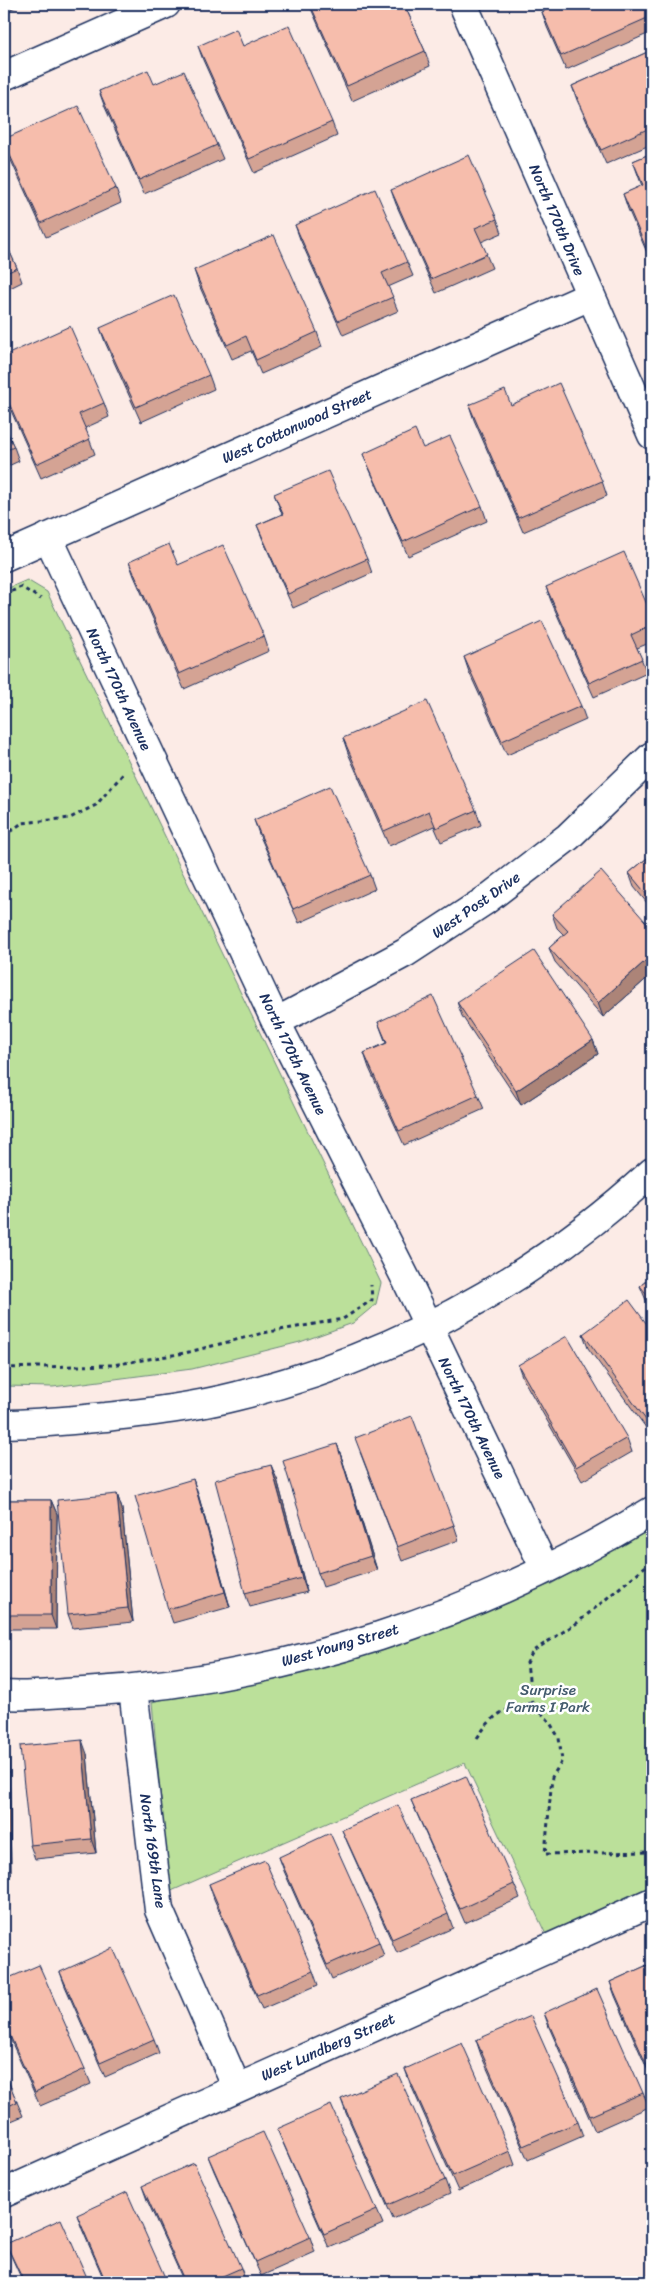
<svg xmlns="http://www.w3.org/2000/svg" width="656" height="2286" font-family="Sriracha,sans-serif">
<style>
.green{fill:#bbe09a;stroke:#6b887c}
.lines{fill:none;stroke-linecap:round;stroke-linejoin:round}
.street-casing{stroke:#1b2f5e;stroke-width:31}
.secondary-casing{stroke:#1b2f5e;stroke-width:31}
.path{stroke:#1b2f5e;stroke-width:3;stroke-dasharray:4 4;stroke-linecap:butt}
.street{stroke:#fff;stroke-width:28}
.secondary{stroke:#fff;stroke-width:28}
.wall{fill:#d4a394;stroke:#1b2f5e}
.shaded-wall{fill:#ac8478;stroke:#1b2f5e}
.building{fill:#f6bdac;stroke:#1b2f5e}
.labels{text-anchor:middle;stroke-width:5;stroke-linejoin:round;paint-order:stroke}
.street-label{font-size:15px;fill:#1b2f5e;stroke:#fff}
.park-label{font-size:15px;fill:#435b6d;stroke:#fff}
</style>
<rect width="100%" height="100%" fill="#fcebe6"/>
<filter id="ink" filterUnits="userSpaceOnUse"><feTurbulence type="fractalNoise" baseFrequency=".02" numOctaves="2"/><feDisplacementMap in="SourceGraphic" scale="10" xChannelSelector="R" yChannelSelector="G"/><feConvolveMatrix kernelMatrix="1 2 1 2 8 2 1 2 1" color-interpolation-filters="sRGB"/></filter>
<g filter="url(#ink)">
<path class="green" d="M 27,580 L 47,592 L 381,1283 L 376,1304 L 353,1323 L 300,1342 L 192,1369 L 53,1387 L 4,1386 L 4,590 Z
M 652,1528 L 652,1894 L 549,1941 L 465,1763 L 169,1892 L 152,1702 L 353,1657 L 551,1584 Z"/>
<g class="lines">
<g class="street-casing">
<path id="street" d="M 463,4 L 652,435
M 4,76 L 166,4
M 48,537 L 276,1022 L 407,1281 L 545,1569
M 4,557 L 590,296
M 276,1022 L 405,953 L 486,900 L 568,837 L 652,756
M 133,1689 L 159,1910 L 237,2088
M 4,1695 C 30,1697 57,1693 83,1692 C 282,1681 482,1615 652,1511
M 4,2193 L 652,1902"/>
</g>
<g class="secondary-casing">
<path id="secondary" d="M 4,1424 C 38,1424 72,1420 106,1417 C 150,1412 194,1407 237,1396 C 393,1357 533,1281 652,1172"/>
</g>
<path class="path" d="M 4,595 L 21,587 L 41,599
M 4,836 L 22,823 L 70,818 L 96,805 L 124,773
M 4,1368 L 112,1365 L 185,1353 L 263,1333 L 343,1319 L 372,1300 L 371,1285
M 652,1561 L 577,1623 L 533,1651 L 527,1663 L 532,1703 L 549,1721 L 559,1738 L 562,1761 L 552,1777 L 545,1854 L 652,1852
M 477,1738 C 495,1712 502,1710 532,1703"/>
<use href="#street" class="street"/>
<use href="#secondary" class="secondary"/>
</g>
<path class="wall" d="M 4,4 L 22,4 L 4,12 Z
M 309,4 L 404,4 L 425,51 L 430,66 L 352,101 Z
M 542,12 L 652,13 L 652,32 L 566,70 L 547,27 Z
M 198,46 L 243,46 L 332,122 L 337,136 L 254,173 L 203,60 Z
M 652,50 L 652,144 L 606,164 L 577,100 L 572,86 Z
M 154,84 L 217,145 L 223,159 L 144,194 L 104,105 L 99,91 Z
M 4,142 L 116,188 L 121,203 L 46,237 L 8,154 Z
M 652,153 L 652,264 L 628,209 L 623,194 L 642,186 L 633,161 Z
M 391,190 L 497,219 L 502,233 L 481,242 L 492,268 L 436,293 L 396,204 Z
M 295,225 L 407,262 L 413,276 L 388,287 L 398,311 L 343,335 L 300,239 Z
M 4,239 L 17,268 L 22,282 L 4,291 Z
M 194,270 L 317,332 L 322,347 L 261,374 L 251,351 L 232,359 L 199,285 Z
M 100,328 L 209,375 L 214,389 L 141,422 L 105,342 Z
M 4,356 L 104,403 L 109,417 L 85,428 L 95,454 L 41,478 L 4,395 Z
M 469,405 L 511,405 L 602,481 L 607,496 L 523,532 L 474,420 Z
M 4,425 L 14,447 L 19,461 L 4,468 Z
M 423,448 L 482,506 L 487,521 L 408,556 L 369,468 L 363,454 Z
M 274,494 L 367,559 L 372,573 L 293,608 L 263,540 L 257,525 L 282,514 Z
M 129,562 L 178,565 L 264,636 L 269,651 L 184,689 L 134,576 Z
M 546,587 L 652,616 L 652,642 L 637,648 L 647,673 L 594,697 L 551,601 Z
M 464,657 L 581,706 L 586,720 L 507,755 L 469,672 Z
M 343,738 L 476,810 L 481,825 L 441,842 L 434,826 L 389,846 L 348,753 Z
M 254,820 L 370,875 L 375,889 L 299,923 L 259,834 Z
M 652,854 L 652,909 L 634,887 L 629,873 Z
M 552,914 L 652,929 L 652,974 L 603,1017 L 555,962 L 549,948 L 564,935 L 557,928 Z
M 457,1002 L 593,1040 L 598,1054 L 521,1105 L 462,1016 Z
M 378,1022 L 478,1095 L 484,1109 L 404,1145 L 369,1068 L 364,1053 L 386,1043 Z
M 652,1276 L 652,1308 L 646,1300 L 640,1286 Z
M 652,1331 L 652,1436 L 588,1348 L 583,1334 Z
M 518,1365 L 627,1438 L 632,1452 L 582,1481 L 523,1379 Z
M 337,1444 L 342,1459 L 377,1570 L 323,1587 L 318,1573 Z
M 360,1452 L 454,1525 L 459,1540 L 402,1561 Z
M 277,1479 L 307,1592 L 250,1607 L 245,1593 Z
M 117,1494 L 122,1509 L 133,1622 L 73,1628 L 68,1614 Z
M 198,1494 L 230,1607 L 173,1623 L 168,1609 Z
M 4,1500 L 51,1500 L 57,1514 L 56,1629 L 4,1629 Z
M 4,1743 L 9,1756 L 11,1875 L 4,1875 Z
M 87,1754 L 96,1853 L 35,1859 L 30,1845 Z
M 411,1800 L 514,1884 L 520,1898 L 465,1923 L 417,1814 Z
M 342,1830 L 448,1914 L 453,1928 L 397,1953 L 348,1844 Z
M 279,1857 L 379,1942 L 384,1956 L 332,1979 L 284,1871 Z
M 209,1884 L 313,1971 L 318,1985 L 262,2009 L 214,1899 Z
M 652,1963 L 652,2080 L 615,1996 L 610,1982 Z
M 60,1972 L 154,2039 L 159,2053 L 105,2077 L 65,1986 Z
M 4,1980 L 85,2069 L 91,2084 L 40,2106 L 4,2025 Z
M 544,2013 L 643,2093 L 649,2107 L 595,2131 L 549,2027 Z
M 476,2040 L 578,2122 L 583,2136 L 528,2160 L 481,2055 Z
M 405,2069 L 510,2151 L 515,2165 L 458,2191 L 410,2083 Z
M 4,2071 L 17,2102 L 23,2116 L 4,2124 Z
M 341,2099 L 445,2180 L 450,2194 L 393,2219 L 346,2113 Z
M 277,2129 L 377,2210 L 383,2224 L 329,2248 L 283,2143 Z
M 208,2156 L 310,2237 L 315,2252 L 261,2276 L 214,2171 Z
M 142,2186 L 241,2268 L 246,2282 L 184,2282 L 147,2200 Z
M 77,2215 L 167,2282 L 105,2282 L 82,2229 Z
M 6,2244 L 89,2282 L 23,2282 L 12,2258 Z"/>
<path class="shaded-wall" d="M 652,955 L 652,974 L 603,1017 L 598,1003 Z
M 593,1040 L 598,1054 L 521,1105 L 516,1091 Z
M 652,1421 L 652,1433 L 649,1424 Z
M 337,1444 L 342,1459 L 377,1570 L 371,1556 Z
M 271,1465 L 277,1479 L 307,1592 L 302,1578 Z
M 193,1479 L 198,1494 L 230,1607 L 225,1592 Z
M 117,1494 L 122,1509 L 133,1622 L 128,1608 Z
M 51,1500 L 57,1514 L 56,1629 L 51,1615 Z
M 82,1740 L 87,1754 L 96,1853 L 91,1839 Z
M 4,1743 L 9,1756 L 11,1875 L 6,1861 Z"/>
<path class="building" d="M 310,4 L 404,4 L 425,51 L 347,86 Z
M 561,4 L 648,4 L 652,13 L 652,16 L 561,56 L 542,12 Z
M 289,25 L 332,122 L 249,159 L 198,46 L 236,29 L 243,46 Z
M 652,50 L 652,127 L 601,150 L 572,86 Z
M 148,70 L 154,84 L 184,71 L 217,145 L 139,180 L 99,91 Z
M 78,106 L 116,188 L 41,223 L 4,142 L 4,139 Z
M 652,153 L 652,248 L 647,250 L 623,194 L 643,185 L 633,161 Z
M 469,155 L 497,219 L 475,228 L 487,254 L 431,279 L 391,190 Z
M 375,189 L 407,262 L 382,273 L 393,297 L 338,321 L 295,225 Z
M 274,235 L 317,332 L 256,360 L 246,336 L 227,345 L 194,270 Z
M 4,239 L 17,268 L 4,274 Z
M 174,295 L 209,375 L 136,407 L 100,328 Z
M 70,326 L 104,403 L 79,414 L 90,439 L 36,464 L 4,392 L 4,356 Z
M 559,383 L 602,481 L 518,518 L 469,405 L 505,390 L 511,405 Z
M 4,425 L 14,447 L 4,451 Z
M 415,430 L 423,448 L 450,436 L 482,506 L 403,542 L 363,454 Z
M 328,471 L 367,559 L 288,594 L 257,525 L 283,514 L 274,494 Z
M 169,544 L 178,565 L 223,545 L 264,636 L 179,674 L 129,562 Z
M 624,552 L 652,616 L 652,625 L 631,635 L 642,659 L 589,683 L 546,587 Z
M 542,621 L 581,706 L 502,741 L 464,657 Z
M 427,701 L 476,810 L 436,828 L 429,811 L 384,831 L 343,738 Z
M 330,786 L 370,875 L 293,909 L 254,820 Z
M 652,854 L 652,901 L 629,873 Z
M 601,871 L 652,929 L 652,955 L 598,1003 L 549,948 L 568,931 L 552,914 Z
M 534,951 L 593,1040 L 516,1091 L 457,1002 Z
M 433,996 L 478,1095 L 399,1131 L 364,1053 L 387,1043 L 378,1022 Z
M 652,1276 L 652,1300 L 640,1286 Z
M 629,1300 L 652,1331 L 652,1421 L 649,1424 L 583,1334 Z
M 567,1336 L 627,1438 L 576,1467 L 518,1365 Z
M 412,1416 L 454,1525 L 397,1547 L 355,1438 Z
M 337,1444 L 371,1556 L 318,1573 L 283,1461 Z
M 271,1465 L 302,1578 L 245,1593 L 215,1480 Z
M 193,1479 L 225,1592 L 168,1609 L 135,1496 Z
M 117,1494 L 128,1608 L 68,1614 L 57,1500 Z
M 4,1500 L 51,1500 L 51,1615 L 4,1615 Z
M 82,1740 L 91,1839 L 30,1845 L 20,1746 Z
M 4,1755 L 6,1861 L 4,1861 Z
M 466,1776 L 514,1884 L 460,1909 L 411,1800 Z
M 398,1805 L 448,1914 L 392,1939 L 342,1830 Z
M 330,1833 L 379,1942 L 327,1965 L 279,1857 Z
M 265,1860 L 313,1971 L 257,1995 L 209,1884 Z
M 113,1948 L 154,2039 L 100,2063 L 60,1972 Z
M 652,1963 L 652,2077 L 610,1982 Z
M 39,1965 L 85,2069 L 35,2092 L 4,2022 L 4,1980 Z
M 597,1989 L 643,2093 L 590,2116 L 544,2013 Z
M 531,2016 L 578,2122 L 523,2146 L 476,2040 Z
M 462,2043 L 510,2151 L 453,2176 L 405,2069 Z
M 4,2071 L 17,2102 L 4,2108 Z
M 398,2074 L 445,2180 L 388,2205 L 341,2099 Z
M 331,2105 L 377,2210 L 324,2234 L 277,2129 Z
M 263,2132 L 310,2237 L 255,2262 L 208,2156 Z
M 194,2163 L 241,2268 L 209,2282 L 185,2282 L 142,2186 Z
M 127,2192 L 167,2282 L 106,2282 L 77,2215 Z
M 61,2219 L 89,2282 L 24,2282 L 6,2244 Z"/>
</g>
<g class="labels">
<g class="street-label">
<text transform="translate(557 220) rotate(67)" y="5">North 170th Drive</text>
<text transform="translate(297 426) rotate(-24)" y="5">West Cottonwood Street</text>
<text transform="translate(119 689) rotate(65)" y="5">North 170th Avenue</text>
<text transform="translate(476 905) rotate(-35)" y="5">West Post Drive</text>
<text transform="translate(293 1054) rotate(64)" y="5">North 170th Avenue</text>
<text transform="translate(472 1418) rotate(64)" y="5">North 170th Avenue</text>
<text transform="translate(340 1645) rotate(-16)" y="5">West Young Street</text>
<text transform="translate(153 1851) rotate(82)" y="5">North 169th Lane</text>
<text transform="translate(328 2047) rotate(-24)" y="5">West Lundberg Street</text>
</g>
<g class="park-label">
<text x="548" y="1695">Surprise<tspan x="548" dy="17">Farms I Park</tspan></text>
</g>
</g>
<rect width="656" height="2286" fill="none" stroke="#fff" stroke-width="20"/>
<rect x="10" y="10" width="636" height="2266" fill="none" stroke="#1b2f5e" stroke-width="2" filter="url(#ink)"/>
</svg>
